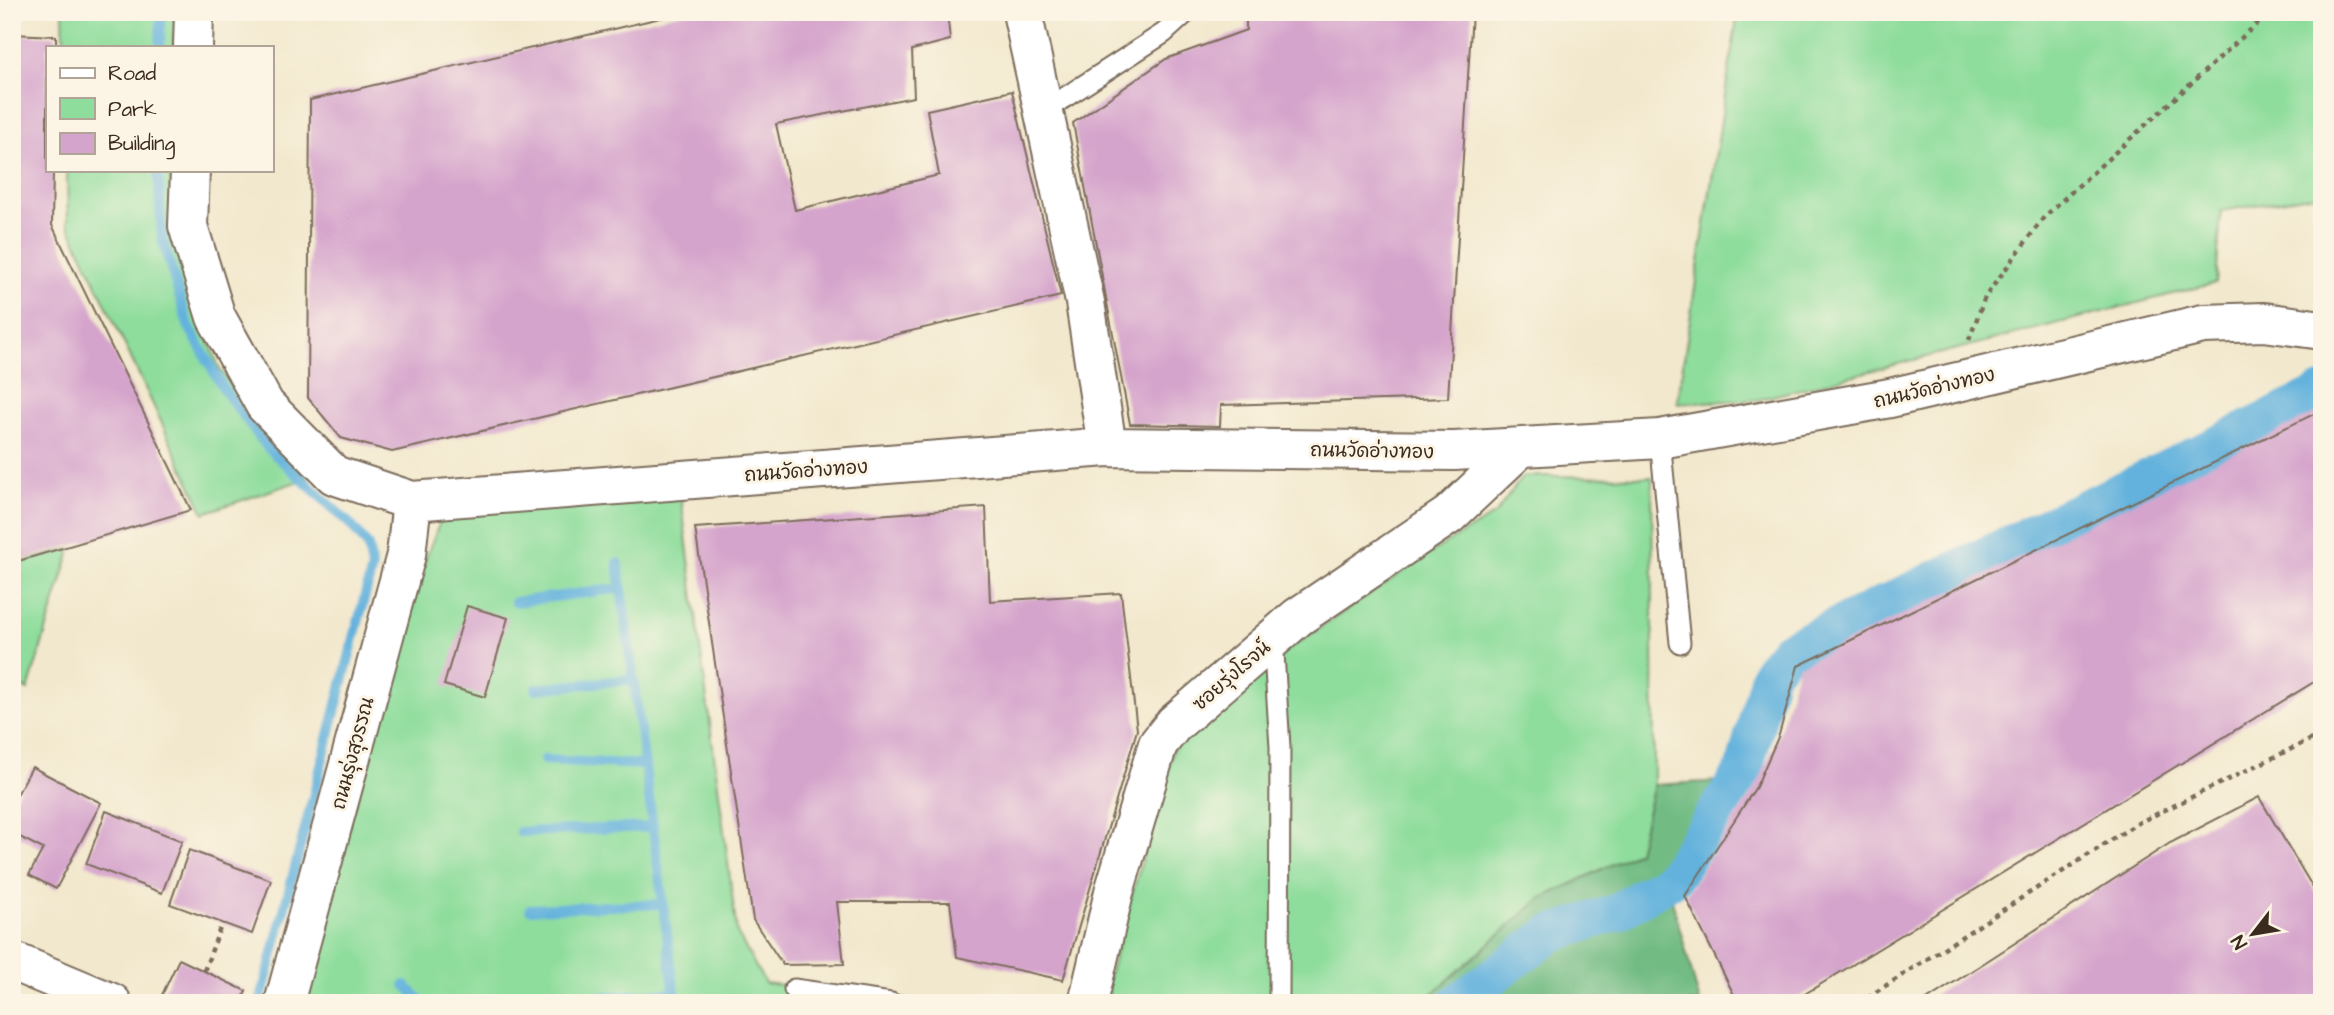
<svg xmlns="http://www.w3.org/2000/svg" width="2334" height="1015" font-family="'Architects Daughter','Playpen Sans Thai',sans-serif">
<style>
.green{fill:#8edd9c;stroke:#64845d;stroke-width:2}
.forest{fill:#72bc84;stroke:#567351;stroke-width:2}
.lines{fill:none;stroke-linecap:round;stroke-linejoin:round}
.stream{stroke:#63b2dd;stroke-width:10}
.canal{stroke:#63b2dd;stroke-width:38}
.building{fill:#d5a4cc}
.lane-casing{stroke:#7b6c5b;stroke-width:23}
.street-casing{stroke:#7b6c5b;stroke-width:42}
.path{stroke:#7b6c5b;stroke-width:4.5;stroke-dasharray:5 5;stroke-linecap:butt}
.lane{stroke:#fff;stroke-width:19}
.street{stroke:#fff;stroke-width:38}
.labels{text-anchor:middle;stroke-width:6;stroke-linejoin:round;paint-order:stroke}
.street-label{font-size:19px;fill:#3b2a1e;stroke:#fcf5e5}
</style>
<rect width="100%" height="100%" fill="#fcf5e5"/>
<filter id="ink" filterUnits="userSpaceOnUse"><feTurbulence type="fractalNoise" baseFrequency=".0143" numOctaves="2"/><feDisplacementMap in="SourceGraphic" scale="14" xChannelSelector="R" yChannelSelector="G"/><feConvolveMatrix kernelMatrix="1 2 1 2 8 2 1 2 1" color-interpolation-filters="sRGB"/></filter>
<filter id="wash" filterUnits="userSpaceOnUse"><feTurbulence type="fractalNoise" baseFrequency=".00686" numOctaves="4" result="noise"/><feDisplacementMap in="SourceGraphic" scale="28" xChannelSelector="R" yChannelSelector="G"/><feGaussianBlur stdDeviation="1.57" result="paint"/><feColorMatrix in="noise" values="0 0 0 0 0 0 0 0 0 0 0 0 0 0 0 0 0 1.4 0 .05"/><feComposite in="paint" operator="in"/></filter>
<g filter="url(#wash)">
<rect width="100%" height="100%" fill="#f2e8cd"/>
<path class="green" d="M 63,12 L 175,12 L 173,47 L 64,47 Z
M 1738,12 L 2322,12 L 2322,194 L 2221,211 L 2216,283 L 1757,400 L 1677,403 Z
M 67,170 L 169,170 L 180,265 L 220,370 L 308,478 L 204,513 L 68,224 Z
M 1523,476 L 1652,477 L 1654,785 L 1638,852 L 1540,899 L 1422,1003 L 1367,1003 L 1366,997 L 1359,1003 L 1101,1003 L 1176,741 L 1288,650 L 1435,550 L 1495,514 Z
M 681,498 L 737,933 L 765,983 L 933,1003 L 302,1003 L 409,601 L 443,514 Z
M 71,549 L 28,690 L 12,682 L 12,565 Z"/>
<path class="forest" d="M 1738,780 L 1672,900 L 1700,1003 L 1422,1003 L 1540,899 L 1638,852 L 1654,785 Z"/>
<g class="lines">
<path class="stream" d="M 160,47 L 161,12
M 158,170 L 162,238 L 188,325 L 224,390 L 267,447 L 351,525 L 368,546 L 372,568 L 260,1003
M 618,563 L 676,1003
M 515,602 L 622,588
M 536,689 L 633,679
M 544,760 L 645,765
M 520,832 L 653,827
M 530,909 L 663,904
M 405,985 L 423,1003
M 486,1003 L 675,993"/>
<path class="canal" d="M 1457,1003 L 1550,934 L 1615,913 L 1672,879 L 1744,770 L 1770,672 L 1788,650 L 2203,452 L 2322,393"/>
</g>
<g id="blocks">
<path class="building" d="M 686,12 L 947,12 L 950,40 L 912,50 L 914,97 L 776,124 L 795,210 L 939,175 L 927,110 L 1012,91 L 1061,296 L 392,452 L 341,438 L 308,398 L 310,100 Z
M 1246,12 L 1472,12 L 1448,398 L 1221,405 L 1220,426 L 1130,424 L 1073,123 L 1166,59 L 1246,30 Z
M 12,34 L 56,36 L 56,47 L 47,47 L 47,170 L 53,170 L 52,225 L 191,510 L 12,563 Z
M 2322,410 L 2322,677 L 1790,1003 L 1738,1003 L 1685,896 L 1756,787 L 1779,735 L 1798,666 Z
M 986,507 L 990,601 L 1121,593 L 1137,730 L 1063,980 L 957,957 L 950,902 L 837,902 L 844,964 L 783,965 L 753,920 L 695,528 Z
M 467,606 L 508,618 L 485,697 L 444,685 Z
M 32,767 L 101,803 L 56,889 L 29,875 L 43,849 L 12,833 L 12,804 Z
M 2259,797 L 2322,903 L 2322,1003 L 1922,1003 L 2170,843 Z
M 106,811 L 182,841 L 162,893 L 86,864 Z
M 189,850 L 271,880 L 252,934 L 170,904 Z
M 179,959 L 246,991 L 241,1003 L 174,1003 L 161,997 Z"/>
</g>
</g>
<g filter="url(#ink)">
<use href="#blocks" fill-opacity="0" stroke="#7b6c5b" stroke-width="2"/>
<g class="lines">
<g class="lane-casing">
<path id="lane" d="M 1044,111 L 1164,33 L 1187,12
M 1660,439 L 1680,643
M 1273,638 L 1280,747 L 1279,1003
M 794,989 L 891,1003"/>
</g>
<g class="street-casing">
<path id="street" d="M 1022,12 L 1085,302 L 1107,447
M 193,47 L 194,12
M 190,170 L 188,226 L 216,317 L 265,405 L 334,475 L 412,501 L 1107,447 L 1454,451 L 1660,439 L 1890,398 L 2203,324 L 2264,322 L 2322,330
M 12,961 L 112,1003
M 284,1003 L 406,555 L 412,501
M 1088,1003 L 1114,892 L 1158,744 L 1174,724 L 1298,617 L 1449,515 L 1520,448"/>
</g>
<path class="path" d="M 1969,340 L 1985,297 L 2044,217 L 2270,12
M 204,971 L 222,923
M 1859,1003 L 2136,824 L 2322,734"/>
<use href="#lane" class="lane"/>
<use href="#street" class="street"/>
</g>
</g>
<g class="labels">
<g class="street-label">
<text transform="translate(1934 387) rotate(-13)" y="7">ถนนวัดอ่างทอง</text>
<text transform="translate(1372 450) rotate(1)" y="7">ถนนวัดอ่างทอง</text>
<text transform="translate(806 470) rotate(-4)" y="7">ถนนวัดอ่างทอง</text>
<text transform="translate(1231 675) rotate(-41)" y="7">ซอยรุ่งโรจน์</text>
<text transform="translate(352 753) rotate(-75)" y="7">ถนนรุ่งสุวรรณ</text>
</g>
</g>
<rect width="2334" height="1015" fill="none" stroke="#fcf5e5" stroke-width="42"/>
<rect x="46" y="46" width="228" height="126" fill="#fcf5e5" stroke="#afa495" stroke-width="2"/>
<rect x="60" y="68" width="35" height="10" fill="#ffffff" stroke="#afa495" stroke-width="2"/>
<text x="108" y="80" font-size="21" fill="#3b2a1e">Road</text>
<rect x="60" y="98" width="35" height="21" fill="#8edd9c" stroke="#afa495" stroke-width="2"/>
<text x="108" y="116" font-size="21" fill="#3b2a1e">Park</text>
<rect x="60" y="133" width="35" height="21" fill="#d5a4cc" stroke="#afa495" stroke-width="2"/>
<text x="108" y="150" font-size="21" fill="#3b2a1e">Building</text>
<g transform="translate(2253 934) rotate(239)" stroke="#fcf5e5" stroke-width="5" paint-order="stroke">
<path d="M0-5L12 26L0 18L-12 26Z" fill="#3b2a1e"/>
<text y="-10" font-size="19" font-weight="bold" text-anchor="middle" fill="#3b2a1e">N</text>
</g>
</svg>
